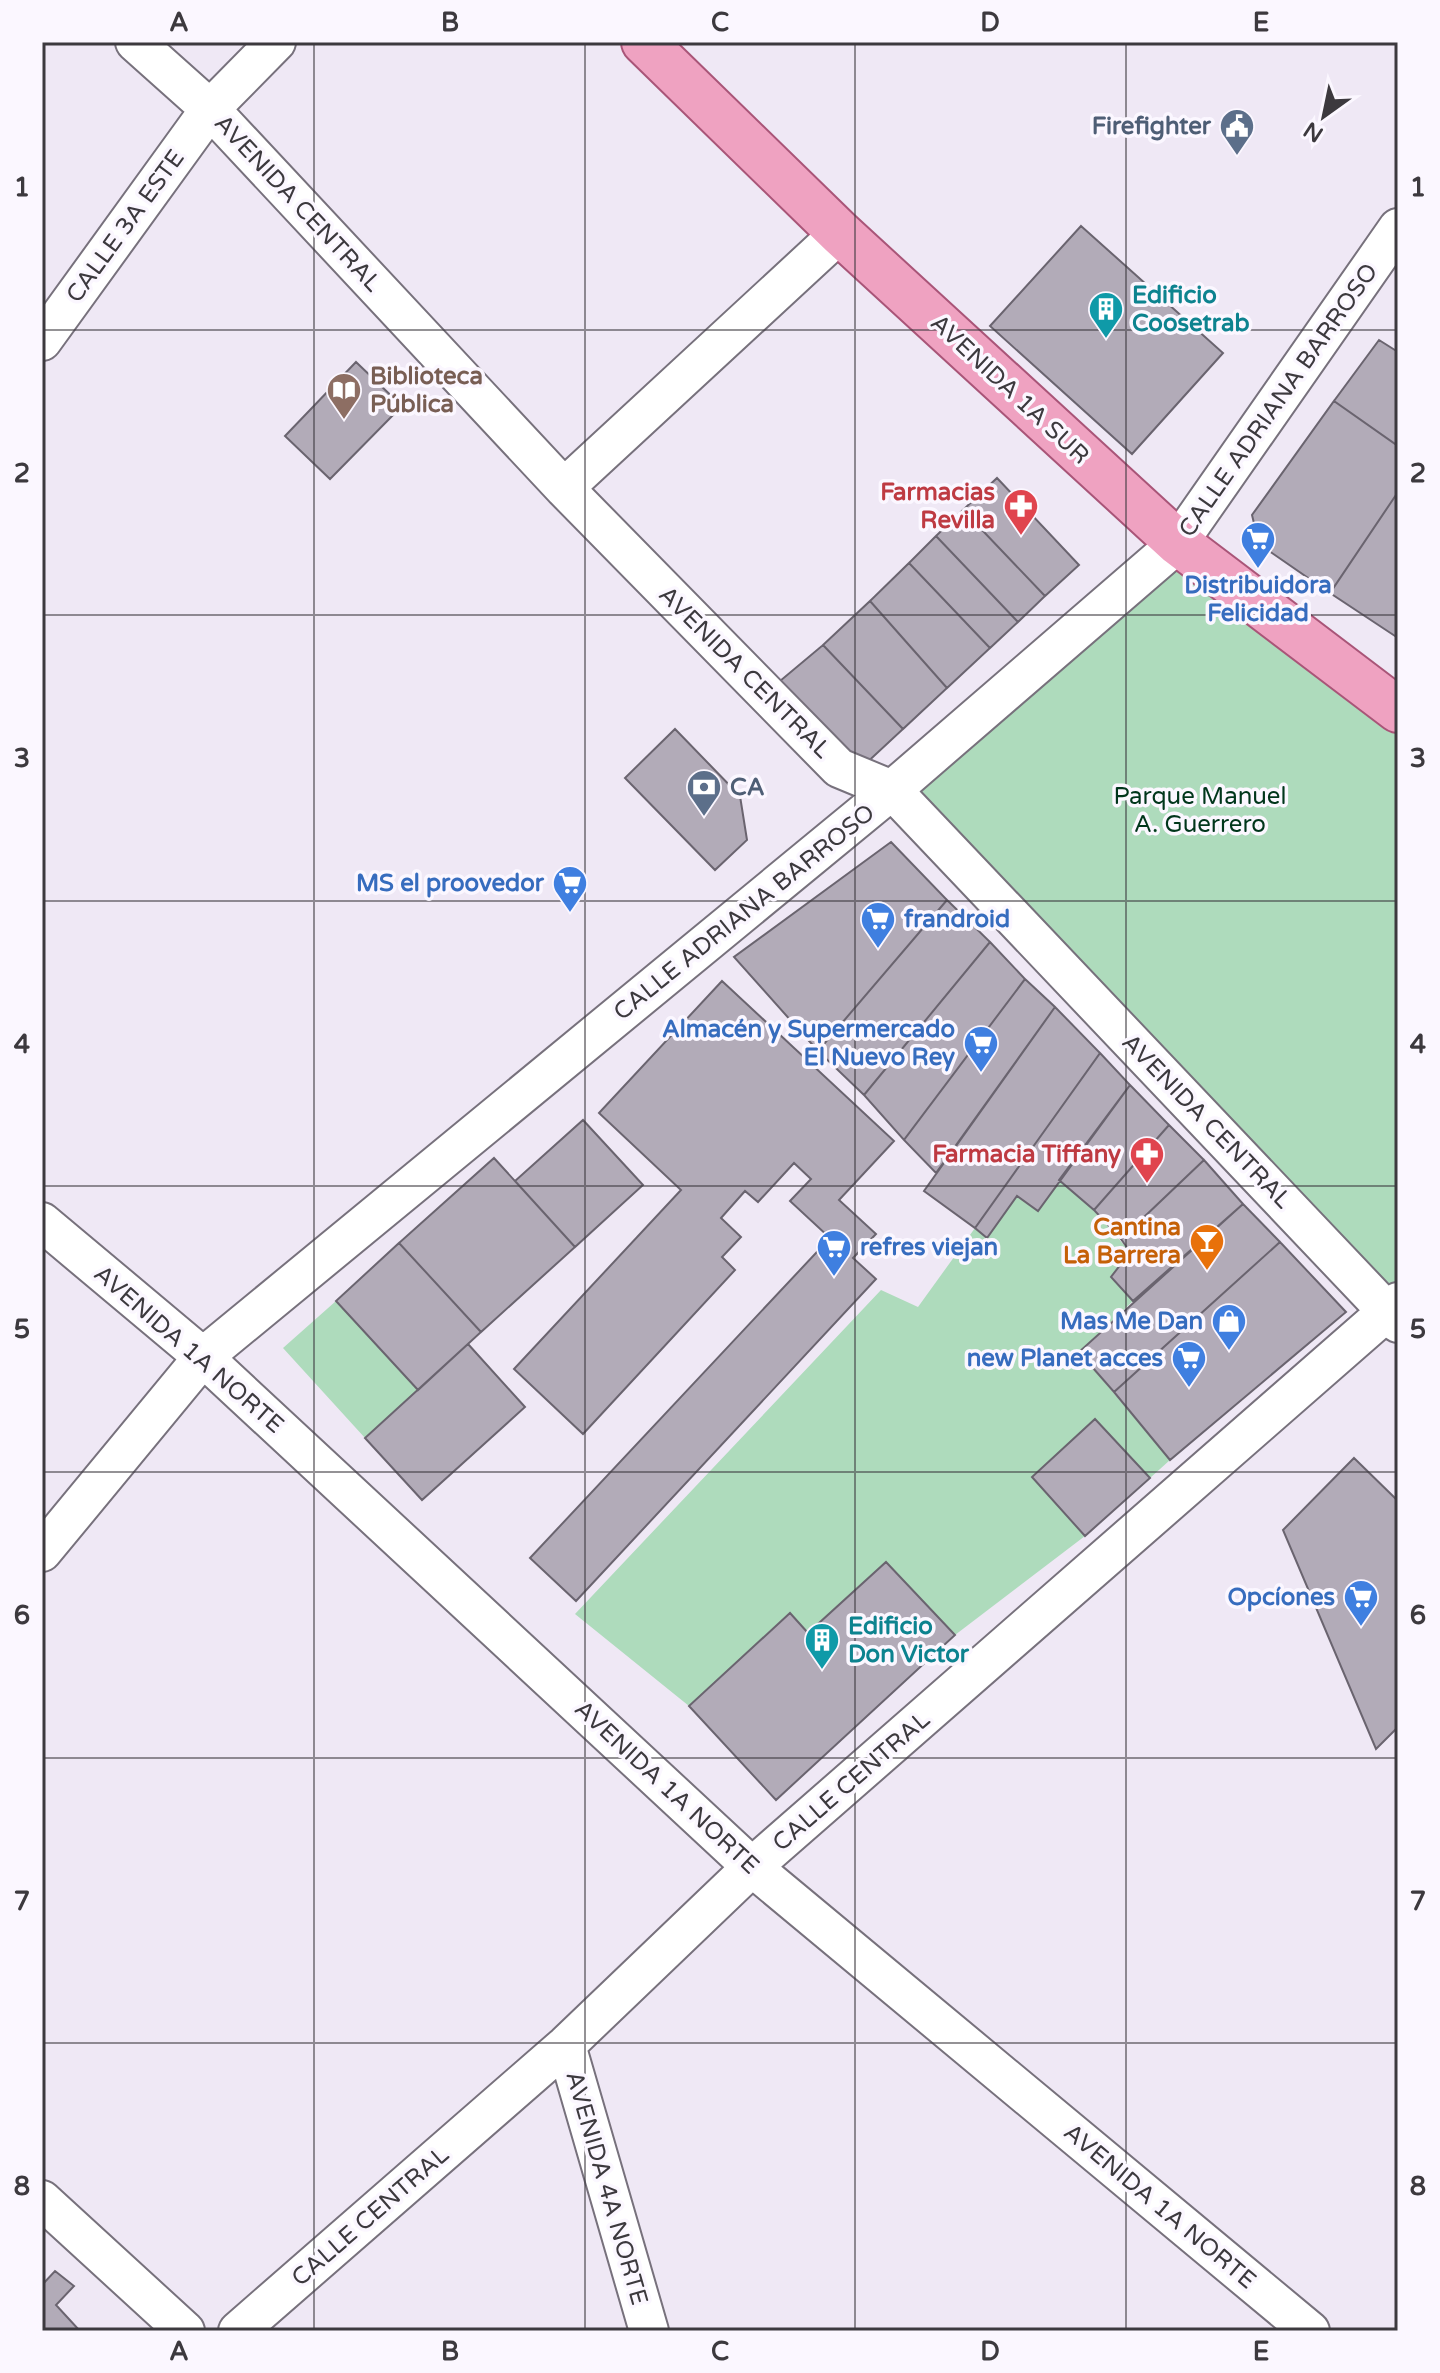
<svg xmlns="http://www.w3.org/2000/svg" width="1440" height="2373" font-family="'Varela Round',sans-serif">
<style>
.green{fill:#aedbbc}
.building{fill:#b2abb8;stroke:#6a646f;stroke-width:2}
.lines{fill:none;stroke-linecap:round;stroke-linejoin:round}
.street-casing{stroke:#77717c;stroke-width:42}
.primary-casing{stroke:#a95578;stroke-width:48}
.street{stroke:#fff;stroke-width:38}
.primary{stroke:#efa2c1;stroke-width:44}
.grid{fill:none;stroke:#3c393e;stroke-width:2;stroke-opacity:0.55}
.labels{text-anchor:middle;stroke-width:7;stroke-linejoin:round;paint-order:stroke}
.service-label{font-size:24px;font-weight:bold;fill:#4e5e75;stroke:#fbf7ff;text-anchor:end}
.street-label{font-size:24px;fill:#3c393e;stroke:#fbf7ff}
.culture-label{font-size:24px;font-weight:bold;fill:#0d838f;stroke:#fbf7ff;text-anchor:start}
.education-label{font-size:24px;font-weight:bold;fill:#785e54;stroke:#fbf7ff;text-anchor:start}
.health-label{font-size:24px;font-weight:bold;fill:#be3a42;stroke:#fbf7ff;text-anchor:end}
.shop-label{font-size:24px;font-weight:bold;fill:#366cbe;stroke:#fbf7ff;text-anchor:end}
.park-label{font-size:24px;fill:#00361b;stroke:#fbf7ff}
.food-label{font-size:24px;font-weight:bold;fill:#c56008;stroke:#fbf7ff;text-anchor:end}
.neatline{fill:none;stroke:#3c393e;stroke-width:3}
.grid-label{font-size:26px;text-anchor:middle;font-weight:bold;fill:#3c393e}
</style>
<rect width="100%" height="100%" fill="#efe8f5"/>
<path class="green" d="M 1178,543 L 1398,710 L 1398,1302 L 892,790 Z
M 1059,1180 L 1094,1210 L 1130,1252 L 1111,1277 L 1133,1301 L 1079,1352 L 1170,1460 L 1150,1478 L 1095,1419 L 1032,1477 L 1085,1536 L 955,1635 L 886,1562 L 808,1633 L 789,1613 L 689,1706 L 575,1614 L 881,1290 L 918,1307 L 975,1228 L 988,1237 L 1017,1196 Z
M 336,1301 L 418,1390 L 365,1438 L 283,1348 Z"/>
<path class="building" d="M 1081,226 L 1223,353 L 1132,454 L 990,326 Z
M 1379,340 L 1398,352 L 1398,446 L 1334,401 Z
M 356,362 L 402,406 L 330,479 L 285,436 Z
M 1334,401 L 1398,446 L 1398,492 L 1330,593 L 1259,544 L 1252,515 Z
M 997,478 L 1079,565 L 1045,596 L 963,510 Z
M 1398,492 L 1398,638 L 1330,593 Z
M 963,510 L 1045,596 L 1018,622 L 936,536 Z
M 936,536 L 1018,622 L 990,648 L 909,563 Z
M 909,563 L 990,648 L 947,688 L 870,601 Z
M 870,601 L 947,688 L 903,729 L 823,645 Z
M 823,645 L 903,729 L 861,768 L 780,681 Z
M 675,729 L 740,796 L 747,840 L 715,870 L 625,778 Z
M 891,842 L 947,900 L 818,1051 L 734,957 Z
M 947,900 L 990,942 L 864,1095 L 818,1051 Z
M 990,942 L 1025,979 L 904,1140 L 864,1095 Z
M 1025,979 L 1055,1007 L 936,1173 L 904,1140 Z
M 722,981 L 894,1141 L 839,1200 L 876,1234 L 853,1258 L 876,1279 L 576,1601 L 530,1558 L 830,1238 L 790,1201 L 811,1179 L 794,1163 L 758,1202 L 745,1191 L 721,1218 L 741,1237 L 722,1257 L 735,1270 L 583,1434 L 514,1369 L 681,1190 L 599,1113 Z
M 1055,1007 L 1100,1053 L 975,1228 L 924,1191 Z
M 1100,1053 L 1130,1085 L 1038,1211 L 1017,1196 L 987,1238 L 975,1228 Z
M 1130,1085 L 1169,1125 L 1094,1210 L 1059,1180 Z
M 583,1120 L 643,1185 L 575,1247 L 515,1181 Z
M 1169,1125 L 1204,1160 L 1121,1239 L 1094,1210 Z
M 494,1158 L 575,1247 L 481,1332 L 399,1243 Z
M 1204,1160 L 1243,1204 L 1133,1301 L 1111,1277 L 1130,1252 L 1121,1239 Z
M 1243,1204 L 1280,1242 L 1114,1392 L 1079,1352 Z
M 1280,1242 L 1346,1312 L 1170,1460 L 1114,1392 Z
M 399,1243 L 481,1332 L 418,1390 L 336,1301 Z
M 468,1344 L 525,1407 L 422,1500 L 365,1438 Z
M 1095,1419 L 1150,1478 L 1085,1536 L 1032,1477 Z
M 1354,1458 L 1398,1501 L 1398,1727 L 1376,1749 L 1283,1530 Z
M 886,1562 L 955,1635 L 776,1800 L 689,1706 L 790,1613 L 808,1633 Z
M 55,2271 L 74,2286 L 56,2305 L 80,2331 L 42,2331 L 42,2285 Z"/>
<g class="lines">
<g class="street-casing">
<path id="street" d="M 135,42 L 210,109 L 564,488 L 839,768 L 892,790 L 1398,1323
M 42,341 L 210,109 L 276,42
M 564,488 L 840,233
M 42,1222 L 203,1357 L 752,1867 L 1310,2331
M 42,1552 L 203,1357 L 892,790 L 1178,543 L 1398,228
M 566,2045 L 649,2331
M 42,2200 L 185,2331
M 238,2331 L 566,2045 L 752,1867 L 1398,1302"/>
</g>
<g class="primary-casing">
<path id="primary" d="M 644,42 L 840,233 L 1178,543 L 1398,710"/>
</g>
<use href="#street" class="street"/>
<use href="#primary" class="primary"/>
</g>
<path class="grid" d="M 314,42 L 314,2331M 585,42 L 585,2331M 855,42 L 855,2331M 1126,42 L 1126,2331M 42,330 L 1398,330M 42,615 L 1398,615M 42,901 L 1398,901M 42,1186 L 1398,1186M 42,1472 L 1398,1472M 42,1758 L 1398,1758M 42,2043 L 1398,2043"/>
<defs>
<g id="civic-pin" transform="scale(1.8)"><path d="M0 17L-7.5 6A9.5 9.5 0 1 1 7.5 6Z" fill="#5c6f8a" stroke="#fbf7ff"/><path d="M-.6-6.5H3V-4.5H.6V-3L4-1V1h2V6H-6V1h2V-1L-.6-3ZM-1.2 2.5V6h2.4V2.5Z" fill="#fff"/></g>
<g id="building-pin" transform="scale(1.8)"><path d="M0 17L-7.5 6A9.5 9.5 0 1 1 7.5 6Z" fill="#0f9aa8" stroke="#fbf7ff"/><path d="M-4-6H4V6H1V3H-1V6H-4ZM-2.5-4.3h1.7v1.8h-1.7ZM.8-4.3h1.7v1.8H.8ZM-2.5-1h1.7V.8h-1.7ZM.8-1h1.7V.8H.8Z" fill="#fff"/></g>
<g id="library-pin" transform="scale(1.8)"><path d="M0 17L-7.5 6A9.5 9.5 0 1 1 7.5 6Z" fill="#8d6e63" stroke="#fbf7ff"/><path d="M-6-4Q-3-5.5-.7-3.5V5Q-3 3-6 4ZM6-4Q3-5.5 .7-3.5V5Q3 3 6 4Z" fill="#fff"/></g>
<g id="pharmacy-pin" transform="scale(1.8)"><path d="M0 17L-7.5 6A9.5 9.5 0 1 1 7.5 6Z" fill="#e0444e" stroke="#fbf7ff"/><path d="M-2-6h4v4h4v4h-4v4h-4v-4h-4v-4h4Z" fill="#fff"/></g>
<g id="supermarket-pin" transform="scale(1.8)"><path d="M0 17L-7.5 6A9.5 9.5 0 1 1 7.5 6Z" fill="#3f7fe0" stroke="#fbf7ff"/><path d="M-6-5.5h2.5l.6 2H6L4.5 2H-2.5L-4.4-4H-6ZM-1.5 3.2a1.3 1.3 0 1 0 .1 0ZM3 3.2a1.3 1.3 0 1 0 .1 0Z" fill="#fff"/></g>
<g id="bank-pin" transform="scale(1.8)"><path d="M0 17L-7.5 6A9.5 9.5 0 1 1 7.5 6Z" fill="#5c6f8a" stroke="#fbf7ff"/><path d="M-6-4H6V4H-6ZM0-2.3a2.3 2.3 0 1 0 0 4.6a2.3 2.3 0 1 0 0-4.6Z" fill="#fff"/></g>
<g id="bar-pin" transform="scale(1.8)"><path d="M0 17L-7.5 6A9.5 9.5 0 1 1 7.5 6Z" fill="#e8710a" stroke="#fbf7ff"/><path d="M-6-5H6L.8 .8V4.5H3.5V6h-7V4.5H-.8V.8Z" fill="#fff"/></g>
<g id="shop-pin" transform="scale(1.8)"><path d="M0 17L-7.5 6A9.5 9.5 0 1 1 7.5 6Z" fill="#3f7fe0" stroke="#fbf7ff"/><path d="M-5-2.5h2.3a2.7 3.5 0 0 1 5.4 0H5L5.5 6h-11ZM-1.5-2.5h3a1.5 2.3 0 0 0-3 0Z" fill="#fff"/></g>
</defs>
<g fill-rule="evenodd">
<use href="#civic-pin" x="1237" y="126"/>
<use href="#building-pin" x="1106" y="309"/>
<use href="#library-pin" x="344" y="390"/>
<use href="#pharmacy-pin" x="1021" y="506"/>
<use href="#supermarket-pin" x="1258" y="539"/>
<use href="#bank-pin" x="704" y="787"/>
<use href="#supermarket-pin" x="570" y="883"/>
<use href="#supermarket-pin" x="878" y="919"/>
<use href="#supermarket-pin" x="981" y="1043"/>
<use href="#pharmacy-pin" x="1147" y="1154"/>
<use href="#bar-pin" x="1207" y="1241"/>
<use href="#supermarket-pin" x="834" y="1247"/>
<use href="#shop-pin" x="1229" y="1321"/>
<use href="#supermarket-pin" x="1189" y="1358"/>
<use href="#supermarket-pin" x="1361" y="1597"/>
<use href="#building-pin" x="822" y="1640"/>
</g>
<g class="labels">
<g class="service-label">
<text x="1211" y="134">Firefighter</text>
<text x="730" y="795" text-anchor="start">CA</text>
</g>
<g class="street-label">
<text transform="translate(298 203) rotate(47)" y="8">AVENIDA CENTRAL</text>
<text transform="translate(125 226) rotate(-54)" y="8">CALLE 3A ESTE</text>
<text transform="translate(1010 389) rotate(43)" y="8">AVENIDA 1A SUR</text>
<text transform="translate(1278 400) rotate(-55)" y="8">CALLE ADRIANA BARROSO</text>
<text transform="translate(745 672) rotate(45)" y="8">AVENIDA CENTRAL</text>
<text transform="translate(744 912) rotate(-39)" y="8">CALLE ADRIANA BARROSO</text>
<text transform="translate(1207 1121) rotate(46)" y="8">AVENIDA CENTRAL</text>
<text transform="translate(189 1349) rotate(41)" y="8">AVENIDA 1A NORTE</text>
<text transform="translate(851 1781) rotate(-41)" y="8">CALLE CENTRAL</text>
<text transform="translate(667 1787) rotate(43)" y="8">AVENIDA 1A NORTE</text>
<text transform="translate(607 2188) rotate(74)" y="8">AVENIDA 4A NORTE</text>
<text transform="translate(1160 2206) rotate(40)" y="8">AVENIDA 1A NORTE</text>
<text transform="translate(370 2216) rotate(-41)" y="8">CALLE CENTRAL</text>
</g>
<g class="culture-label">
<text x="1132" y="303">Edificio<tspan x="1132" dy="28">Coosetrab</tspan></text>
<text x="848" y="1634">Edificio<tspan x="848" dy="28">Don Victor</tspan></text>
</g>
<g class="education-label">
<text x="370" y="384">Biblioteca<tspan x="370" dy="28">Pública</tspan></text>
</g>
<g class="health-label">
<text x="995" y="500">Farmacias<tspan x="995" dy="28">Revilla</tspan></text>
<text x="1121" y="1162">Farmacia Tiffany</text>
</g>
<g class="shop-label">
<text x="1258" y="593" text-anchor="middle">Distribuidora<tspan x="1258" dy="28">Felicidad</tspan></text>
<text x="544" y="891">MS el proovedor</text>
<text x="904" y="927" text-anchor="start">frandroid</text>
<text x="955" y="1037">Almacén y Supermercado<tspan x="955" dy="28">El Nuevo Rey</tspan></text>
<text x="860" y="1255" text-anchor="start">refres viejan</text>
<text x="1203" y="1329">Mas Me Dan</text>
<text x="1163" y="1366">new Planet acces</text>
<text x="1335" y="1605">Opcíones</text>
</g>
<g class="park-label">
<text x="1200" y="804">Parque Manuel<tspan x="1200" dy="28">A. Guerrero</tspan></text>
</g>
<g class="food-label">
<text x="1181" y="1235">Cantina<tspan x="1181" dy="28">La Barrera</tspan></text>
</g>
</g>
<rect width="1440" height="2373" fill="none" stroke="#fbf7ff" stroke-width="88"/>
<g transform="translate(1324 116) rotate(213)" stroke="#fbf7ff" stroke-width="6" paint-order="stroke">
<path d="M0-6L14 30L0 20L-14 30Z" fill="#3c393e"/>
<text y="-12" font-size="22" font-weight="bold" text-anchor="middle" fill="#3c393e">N</text>
</g>
<rect x="44" y="44" width="1352" height="2285" class="neatline"/>
<g class="grid-label">
<text x="179" y="31">A</text>
<text x="450" y="31">B</text>
<text x="720" y="31">C</text>
<text x="990" y="31">D</text>
<text x="1261" y="31">E</text>
<text x="22" y="196">1</text>
<text x="1418" y="196">1</text>
<text x="22" y="482">2</text>
<text x="1418" y="482">2</text>
<text x="22" y="767">3</text>
<text x="1418" y="767">3</text>
<text x="22" y="1053">4</text>
<text x="1418" y="1053">4</text>
<text x="22" y="1338">5</text>
<text x="1418" y="1338">5</text>
<text x="22" y="1624">6</text>
<text x="1418" y="1624">6</text>
<text x="22" y="1910">7</text>
<text x="1418" y="1910">7</text>
<text x="22" y="2195">8</text>
<text x="1418" y="2195">8</text>
<text x="179" y="2360">A</text>
<text x="450" y="2360">B</text>
<text x="720" y="2360">C</text>
<text x="990" y="2360">D</text>
<text x="1261" y="2360">E</text>
</g>
</svg>
